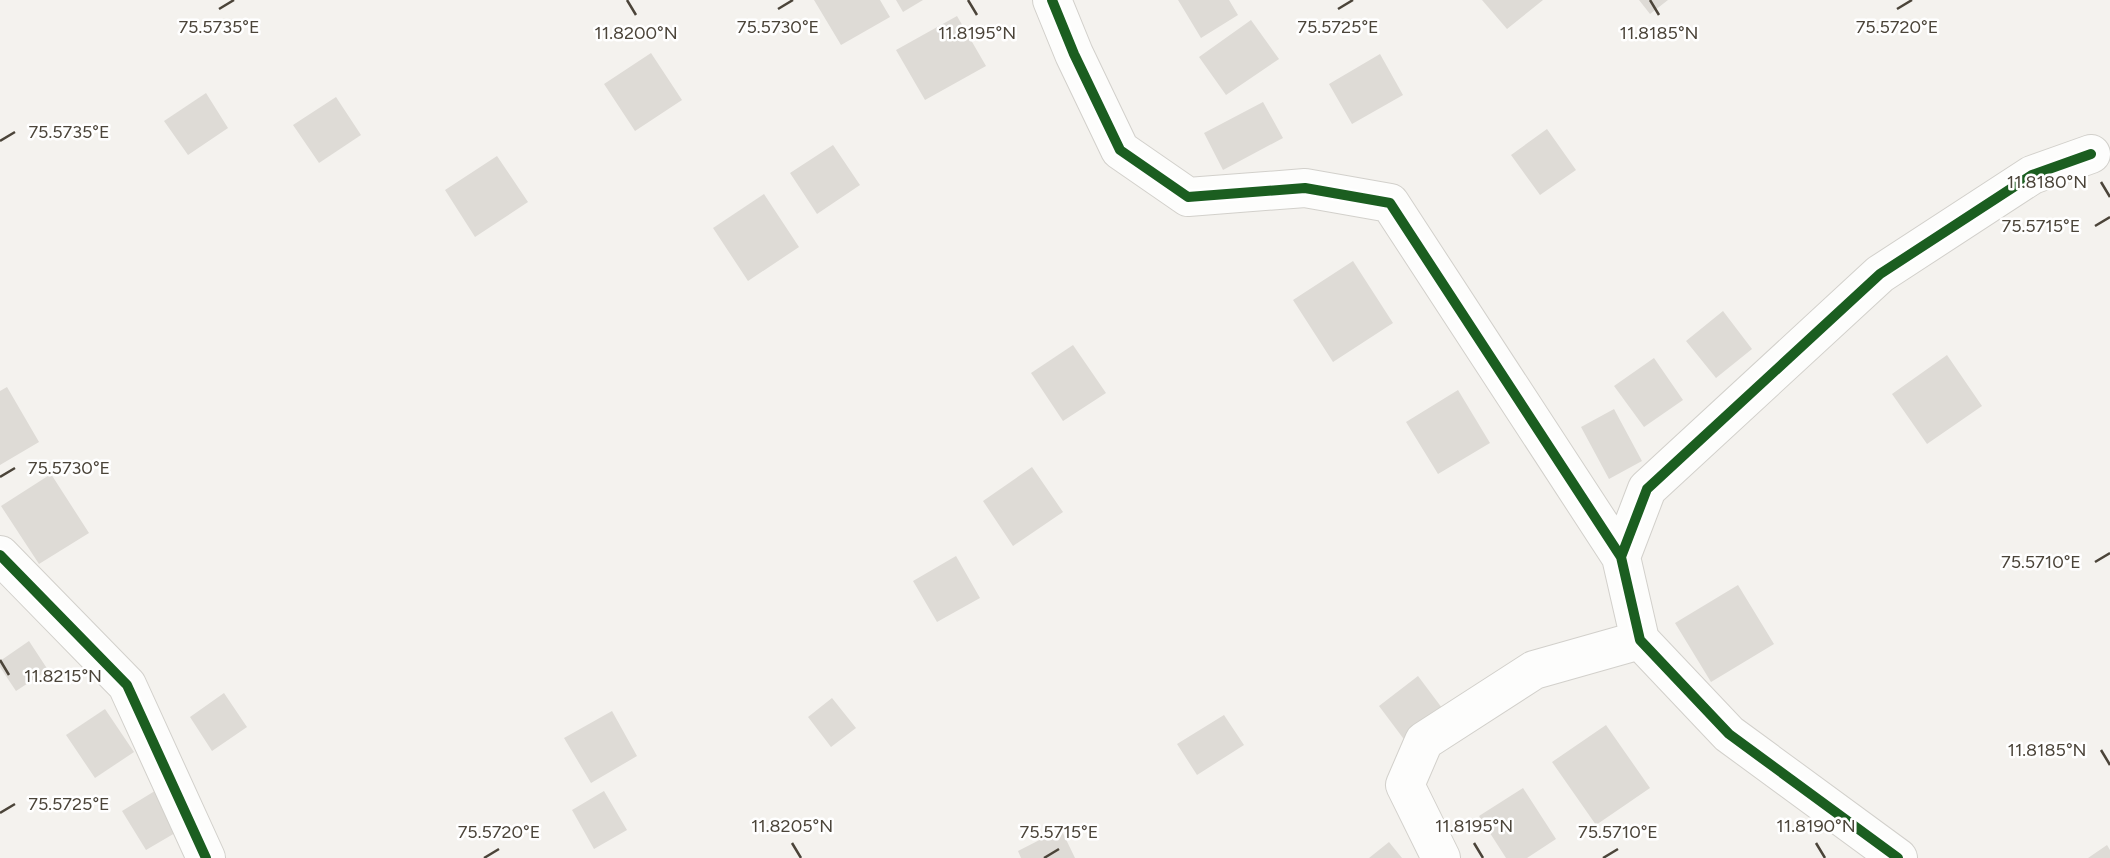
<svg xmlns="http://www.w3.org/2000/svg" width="2110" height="858" font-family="Figtree,sans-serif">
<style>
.building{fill:#dedbd6}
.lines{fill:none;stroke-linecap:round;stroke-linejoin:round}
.minor-casing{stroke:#d2d0cb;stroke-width:40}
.minor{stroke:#fdfdfc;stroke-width:38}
.cycleway-casing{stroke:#fff;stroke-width:15}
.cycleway{stroke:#1b5e20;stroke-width:10}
.ticks{fill:none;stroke:#4b4439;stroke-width:2.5}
.ticks-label{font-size:18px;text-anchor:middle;fill:#4b4439;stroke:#fff;stroke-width:5;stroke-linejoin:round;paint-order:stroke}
</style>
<rect width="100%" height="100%" fill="#f4f2ee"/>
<path class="building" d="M 814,0 L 880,0 L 890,17 L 841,45 Z
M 896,0 L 923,0 L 903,12 Z
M 1178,0 L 1229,0 L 1238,15 L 1201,38 Z
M 1482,0 L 1543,0 L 1507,29 Z
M 1639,0 L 1668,0 L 1650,14 Z
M 957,16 L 986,66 L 925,100 L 896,50 Z
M 1251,20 L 1279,59 L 1226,95 L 1199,57 Z
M 651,53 L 682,100 L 635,131 L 604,84 Z
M 1380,54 L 1403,95 L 1352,124 L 1329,84 Z
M 206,93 L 228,128 L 188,155 L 164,121 Z
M 336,97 L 361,135 L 319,163 L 293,125 Z
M 1263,102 L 1283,138 L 1223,170 L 1204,133 Z
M 1547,129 L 1576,170 L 1540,195 L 1511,155 Z
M 833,145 L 860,185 L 817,214 L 790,173 Z
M 497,156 L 528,202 L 475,237 L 445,190 Z
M 764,194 L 799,247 L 748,281 L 713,228 Z
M 1353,261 L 1393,323 L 1333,362 L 1293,300 Z
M 1723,311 L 1752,349 L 1716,378 L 1686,341 Z
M 1073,345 L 1106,393 L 1063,421 L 1031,373 Z
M 1947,355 L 1982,406 L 1927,444 L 1892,394 Z
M 1654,358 L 1683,400 L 1644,427 L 1614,386 Z
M 7,387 L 39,442 L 0,465 L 0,391 Z
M 1458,390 L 1490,443 L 1438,474 L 1406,422 Z
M 1614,409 L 1642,461 L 1609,479 L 1581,427 Z
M 1032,467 L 1063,512 L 1013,546 L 983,501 Z
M 51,474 L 89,533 L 39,564 L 1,506 Z
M 956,556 L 980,598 L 937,622 L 913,581 Z
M 1738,585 L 1774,644 L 1711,682 L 1675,623 Z
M 29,641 L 48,670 L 16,691 L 0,667 L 0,661 Z
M 1418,676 L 1445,712 L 1406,742 L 1379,706 Z
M 224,693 L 247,727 L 212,751 L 190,717 Z
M 832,698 L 856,728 L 831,747 L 808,717 Z
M 105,709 L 134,752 L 95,778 L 66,735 Z
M 612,711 L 637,756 L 591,783 L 564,738 Z
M 1224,715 L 1244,745 L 1197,775 L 1177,744 Z
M 1606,725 L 1650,788 L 1596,825 L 1552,762 Z
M 163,786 L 187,826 L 146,850 L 122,811 Z
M 1523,788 L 1556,839 L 1527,858 L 1506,858 L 1479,816 Z
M 604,791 L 627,830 L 594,849 L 572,810 Z
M 1061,829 L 1075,858 L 1021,858 L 1018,851 Z
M 1389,842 L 1402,858 L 1369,858 Z
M 2107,845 L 2110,850 L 2110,858 L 2088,858 Z"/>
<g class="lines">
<g class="minor-casing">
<path id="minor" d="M 1052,0 L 1074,54 L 1120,150 L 1188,197 L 1305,188 L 1390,203 L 1621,557 L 1640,640 L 1729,734 L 1898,858
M 0,555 L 127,685 L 206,858
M 1621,557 L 1647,489 L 1880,274 L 2032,175 L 2091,154
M 1441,858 L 1405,785 L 1424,741 L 1534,670 L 1640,640"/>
</g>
<use href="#minor" class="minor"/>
<g class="cycleway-casing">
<path id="cycleway" d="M 1052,0 L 1074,54 L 1120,150 L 1188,197 L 1305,188 L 1390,203 L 1621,557 L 1640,640 L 1729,734 L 1898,858
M 0,555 L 127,685 L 206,858
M 1621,557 L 1647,489 L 1880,274 L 2032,175 L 2091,154"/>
</g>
<use href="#cycleway" class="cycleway"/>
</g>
<path class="ticks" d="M 627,0 L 636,15M 968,0 L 977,15M 1650,0 L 1659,15M 219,9 L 234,0M 778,9 L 793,0M 1338,9 L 1353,0M 1897,9 L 1912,0M 0,141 L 15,132M 2101,182 L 2110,197M 2095,226 L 2110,217M 0,477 L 15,468M 2095,562 L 2110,553M 0,660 L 9,675M 2101,750 L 2110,765M 0,813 L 15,804M 792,843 L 801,858M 1474,843 L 1483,858M 1816,843 L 1825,858M 484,858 L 499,849M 1044,858 L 1059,849M 1603,858 L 1618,849"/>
<g class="ticks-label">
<text x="219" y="33">75.5735°E</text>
<text x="778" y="33">75.5730°E</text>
<text x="1338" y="33">75.5725°E</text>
<text x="1897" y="33">75.5720°E</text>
<text x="636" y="39">11.8200°N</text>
<text x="977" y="39">11.8195°N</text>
<text x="1659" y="39">11.8185°N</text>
<text x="69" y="138">75.5735°E</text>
<text x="2047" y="188">11.8180°N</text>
<text x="2041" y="232">75.5715°E</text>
<text x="69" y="474">75.5730°E</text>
<text x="2041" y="568">75.5710°E</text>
<text x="63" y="682">11.8215°N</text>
<text x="2047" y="756">11.8185°N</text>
<text x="69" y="810">75.5725°E</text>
<text x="792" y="832">11.8205°N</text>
<text x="1474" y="832">11.8195°N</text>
<text x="1816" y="832">11.8190°N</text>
<text x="499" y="838">75.5720°E</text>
<text x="1059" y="838">75.5715°E</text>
<text x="1618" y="838">75.5710°E</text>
</g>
</svg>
